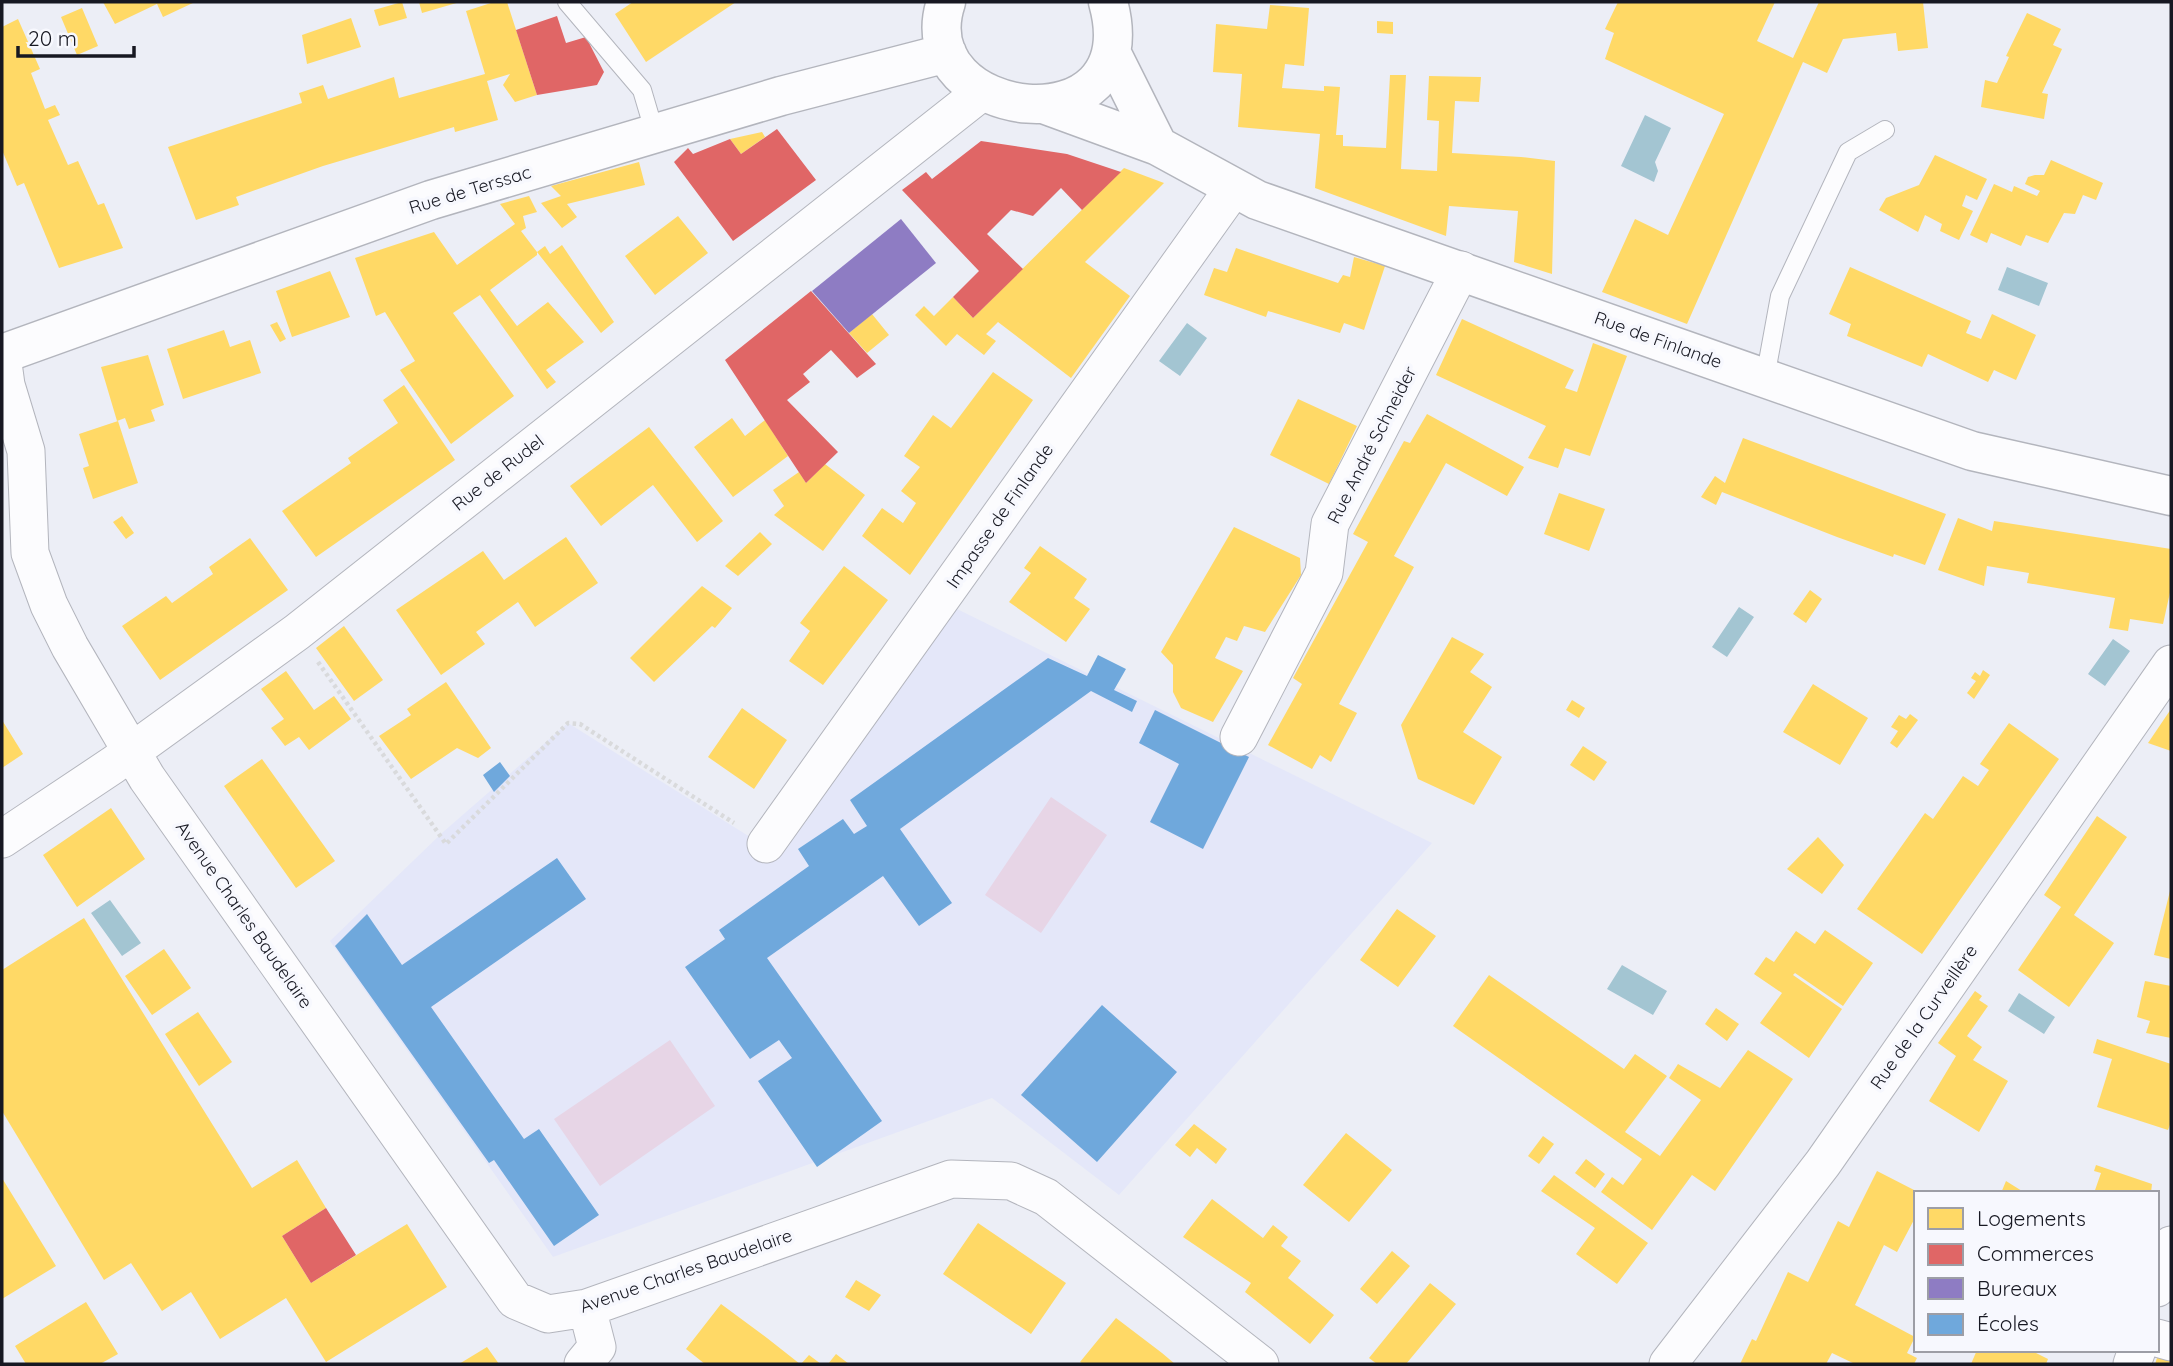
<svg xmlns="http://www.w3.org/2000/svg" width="2173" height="1366" font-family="Quicksand,sans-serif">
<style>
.built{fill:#e4e7f9}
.green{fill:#e7d5e6}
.water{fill:#a3c5d2}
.homes{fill:#ffd966}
.shops{fill:#e06666}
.offices{fill:#8e7cc3}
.schools{fill:#6fa8dc}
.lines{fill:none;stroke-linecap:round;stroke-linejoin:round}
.lane-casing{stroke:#b3b5bd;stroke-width:20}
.street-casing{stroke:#b3b5bd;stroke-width:39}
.secondary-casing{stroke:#b3b5bd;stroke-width:41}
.path{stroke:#d9dadc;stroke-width:4.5;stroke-dasharray:3.5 3.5;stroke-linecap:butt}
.lane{stroke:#fcfcfe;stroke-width:18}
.street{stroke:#fcfcfe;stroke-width:37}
.secondary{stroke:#fcfcfe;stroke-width:38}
.labels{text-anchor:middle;stroke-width:7;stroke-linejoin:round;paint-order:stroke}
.street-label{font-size:18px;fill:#171822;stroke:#f7f8fe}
</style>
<rect width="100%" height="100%" fill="#eceef6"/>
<path class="built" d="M 955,608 L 1432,843 L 1119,1195 L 992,1098 L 553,1257 L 330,941 L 442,833 L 568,723 L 777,854 Z"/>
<path class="green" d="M 1051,797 L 1107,835 L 1041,933 L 985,895 Z
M 670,1040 L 715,1106 L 600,1186 L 554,1119 Z"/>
<path class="water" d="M 1645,115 L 1671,128 L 1655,162 L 1658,171 L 1654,182 L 1621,166 Z
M 2007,267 L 2048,283 L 2039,306 L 1998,290 Z
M 1187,323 L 1207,338 L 1180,376 L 1159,361 Z
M 1739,607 L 1754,617 L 1727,657 L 1712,647 Z
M 2113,639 L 2130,651 L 2105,686 L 2088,674 Z
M 110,900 L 141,943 L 122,956 L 91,913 Z
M 1622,965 L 1667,991 L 1653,1015 L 1607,989 Z
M 2019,993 L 2055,1017 L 2044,1034 L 2008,1011 Z"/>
<path class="homes" d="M 103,2 L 195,2 L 163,17 L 157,4 L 115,24 Z
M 402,2 L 407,18 L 379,26 L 374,10 Z
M 419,2 L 460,2 L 422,13 Z
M 494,2 L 507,2 L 537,95 L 515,102 L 503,85 L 510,74 L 487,81 L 498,120 L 455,132 L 454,127 L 323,166 L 236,197 L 239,205 L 196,220 L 168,147 L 302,103 L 299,93 L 323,85 L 328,99 L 394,77 L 399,98 L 485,74 L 466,11 Z
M 633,2 L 736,2 L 646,62 L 615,14 Z
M 1618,2 L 1775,2 L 1757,41 L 1793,58 L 1819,2 L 1923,2 L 1928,48 L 1898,51 L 1896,33 L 1843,39 L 1827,73 L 1803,62 L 1687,324 L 1602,292 L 1635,219 L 1668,235 L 1724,114 L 1605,59 L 1614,33 L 1605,29 Z
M 1270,5 L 1309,8 L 1304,66 L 1285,64 L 1282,88 L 1324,91 L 1324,86 L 1340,87 L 1336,135 L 1343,135 L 1343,146 L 1386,148 L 1390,75 L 1406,75 L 1401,169 L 1437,171 L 1439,121 L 1427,120 L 1429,76 L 1481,77 L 1479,102 L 1455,101 L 1452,153 L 1521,157 L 1555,161 L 1552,274 L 1514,262 L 1518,211 L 1449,206 L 1446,236 L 1315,188 L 1320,134 L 1238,127 L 1242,74 L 1213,72 L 1216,24 L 1267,29 Z
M 82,8 L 98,46 L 77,55 L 61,17 Z
M 2027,13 L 2061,29 L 2053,45 L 2062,49 L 2042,93 L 2048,94 L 2044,119 L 1981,107 L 1985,80 L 1997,83 L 2009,57 L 2006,56 Z
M 351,18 L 361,47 L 307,64 L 302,35 Z
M 18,19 L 40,69 L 31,73 L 45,109 L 55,105 L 60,115 L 48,120 L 68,165 L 78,161 L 98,205 L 104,203 L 123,248 L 59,268 L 24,183 L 17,186 L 2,150 L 2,27 Z
M 1377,21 L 1393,22 L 1393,34 L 1377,33 Z
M 762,132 L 765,137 L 741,154 L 730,139 Z
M 1935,155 L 1987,179 L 1977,200 L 1966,195 L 1962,206 L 1973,211 L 1959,240 L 1940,231 L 1942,224 L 1925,215 L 1918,232 L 1879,210 L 1886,198 L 1919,185 Z
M 2051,160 L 2103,183 L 2096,200 L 2083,195 L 2075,214 L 2064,213 L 2048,243 L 2026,235 L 2021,246 L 1991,233 L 1987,243 L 1970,235 L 1994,184 L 2012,192 L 2014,186 L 2037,196 L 2040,191 L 2025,184 L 2028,177 L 2035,175 L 2044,175 Z
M 639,162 L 645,185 L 567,204 L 577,217 L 562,228 L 541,203 L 561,196 L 551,186 Z
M 1124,168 L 1164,183 L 1085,262 L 1130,296 L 1071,378 L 998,322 L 986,334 L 996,341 L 984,355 L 957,334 L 946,346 L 915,315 L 924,306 L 934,316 L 953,297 L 973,318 Z
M 529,196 L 537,212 L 523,216 L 526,228 L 521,231 L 537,252 L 537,255 L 490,290 L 517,326 L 548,302 L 584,342 L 546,370 L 556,382 L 547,389 L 480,295 L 453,313 L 514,396 L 451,444 L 400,370 L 415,361 L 385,312 L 376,316 L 355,258 L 434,232 L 457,265 L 515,224 L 500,204 Z
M 678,216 L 708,253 L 655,295 L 625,256 Z
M 562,245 L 614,322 L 601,333 L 537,252 L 545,246 L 550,254 Z
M 1236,248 L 1338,283 L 1343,275 L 1350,277 L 1354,257 L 1385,266 L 1364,330 L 1344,323 L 1340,333 L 1268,311 L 1266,317 L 1204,295 L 1214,268 L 1227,272 Z
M 1850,267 L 1971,321 L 1966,333 L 1981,339 L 1992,314 L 2036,335 L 2016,380 L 1994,370 L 1988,382 L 1928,354 L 1922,367 L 1847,336 L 1851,324 L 1829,314 Z
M 330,271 L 350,317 L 292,337 L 276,291 Z
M 872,314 L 889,335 L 867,353 L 849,333 Z
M 1462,319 L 1574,370 L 1565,388 L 1577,392 L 1593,343 L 1627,356 L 1590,456 L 1565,448 L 1558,468 L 1528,458 L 1546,426 L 1436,375 Z
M 277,322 L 286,339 L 280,342 L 270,325 Z
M 224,330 L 230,347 L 250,340 L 261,373 L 183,399 L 167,349 Z
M 148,355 L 164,405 L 151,410 L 155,421 L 129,429 L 125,418 L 117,421 L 101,367 Z
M 993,372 L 1033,400 L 910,575 L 862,536 L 882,508 L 903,523 L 916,503 L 901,491 L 920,467 L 904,456 L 933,415 L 951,428 Z
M 404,385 L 455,460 L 316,557 L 282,511 L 351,463 L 348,458 L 398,423 L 383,400 Z
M 1298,399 L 1357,426 L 1329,484 L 1270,455 Z
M 1427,414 L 1524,467 L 1507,496 L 1446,463 L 1394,556 L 1414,567 L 1339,704 L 1357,713 L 1331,762 L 1320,755 L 1312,769 L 1268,745 L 1302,684 L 1293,678 L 1368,542 L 1353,534 L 1404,441 L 1410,443 Z
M 732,418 L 745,436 L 765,420 L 788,456 L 733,497 L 694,447 Z
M 118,421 L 138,483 L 93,499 L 83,468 L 89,466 L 79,434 Z
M 649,427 L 723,521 L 697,542 L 653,485 L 601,526 L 570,486 Z
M 1743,438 L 1946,514 L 1925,565 L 1894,554 L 1893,557 L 1837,537 L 1722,492 L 1716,505 L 1701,497 L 1715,476 L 1725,483 Z
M 825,464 L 865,495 L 823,551 L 774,515 L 784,506 L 773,490 L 799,472 L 806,483 Z
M 1559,493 L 1605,509 L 1589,551 L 1544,534 Z
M 122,516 L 134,533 L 126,539 L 113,522 Z
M 1958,518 L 1992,531 L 1994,521 L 2171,549 L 2171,588 L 2163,624 L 2130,619 L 2128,631 L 2109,628 L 2115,598 L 2027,583 L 2029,573 L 1987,566 L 1984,586 L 1938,570 Z
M 1234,527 L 1300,558 L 1301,575 L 1265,632 L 1244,626 L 1237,641 L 1226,637 L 1215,658 L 1243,671 L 1213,722 L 1181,708 L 1173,692 L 1173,665 L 1161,652 Z
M 760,532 L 772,544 L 738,576 L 725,566 Z
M 566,537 L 598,583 L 535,627 L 518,602 L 476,632 L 485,644 L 441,675 L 396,610 L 483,551 L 504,580 Z
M 250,538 L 288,590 L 160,680 L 122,626 L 166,596 L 172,603 L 213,574 L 209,567 Z
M 1040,546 L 1087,579 L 1074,598 L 1090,609 L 1066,642 L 1009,602 L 1031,573 L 1024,568 Z
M 844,566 L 888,600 L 823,685 L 789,661 L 810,631 L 800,623 Z
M 702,586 L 732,608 L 715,628 L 712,626 L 654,682 L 630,658 Z
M 1810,590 L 1822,599 L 1806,623 L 1793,614 Z
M 344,626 L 383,680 L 354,701 L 316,648 Z
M 1452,637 L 1484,654 L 1470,672 L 1492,687 L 1463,732 L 1502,757 L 1474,805 L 1418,779 L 1401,725 Z
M 1983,670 L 1990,675 L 1974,699 L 1967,693 L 1976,681 L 1971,678 L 1975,672 L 1980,676 Z
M 286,671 L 314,710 L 334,696 L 351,719 L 309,750 L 299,737 L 285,746 L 271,728 L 284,719 L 261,689 Z
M 446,682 L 491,748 L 478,758 L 457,748 L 411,779 L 379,736 L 411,715 L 407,709 Z
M 1813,684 L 1868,718 L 1840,765 L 1783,732 Z
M 1572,700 L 1585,708 L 1579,718 L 1566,710 Z
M 742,708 L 787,740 L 754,789 L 708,757 Z
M 2171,709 L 2171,751 L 2148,743 Z
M 1910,714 L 1918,720 L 1897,748 L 1890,743 L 1898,731 L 1891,727 L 1899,715 L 1906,719 Z
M 2,720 L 23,754 L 2,768 Z
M 2009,723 L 2059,759 L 1922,954 L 1857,909 L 1925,813 L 1933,819 L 1963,776 L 1978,786 L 1989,770 L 1980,764 Z
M 1583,746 L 1607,762 L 1594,781 L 1570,765 Z
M 262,759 L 335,861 L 296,888 L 224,786 Z
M 111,808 L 145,859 L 77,907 L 43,855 Z
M 2097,816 L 2127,837 L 2074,915 L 2114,943 L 2069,1007 L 2018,970 L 2061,907 L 2044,895 Z
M 1818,837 L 1844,865 L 1822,894 L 1787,869 Z
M 2170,891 L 2171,891 L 2171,959 L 2154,955 Z
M 1397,909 L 1436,936 L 1398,987 L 1360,960 Z
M 84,918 L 252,1188 L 297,1160 L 326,1208 L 282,1236 L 311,1283 L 407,1224 L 447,1287 L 326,1362 L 286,1298 L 220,1339 L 191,1292 L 162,1311 L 131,1263 L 104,1280 L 2,1111 L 2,970 Z
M 1825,930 L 1873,963 L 1843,1006 L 1795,973 L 1793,975 L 1842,1009 L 1809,1058 L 1760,1023 L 1782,993 L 1754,974 L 1766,957 L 1774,962 L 1796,931 L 1815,944 Z
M 164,949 L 191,988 L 152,1015 L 125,976 Z
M 1489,975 L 1624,1069 L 1635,1054 L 1667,1076 L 1625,1132 L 1660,1156 L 1701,1100 L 1669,1078 L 1678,1064 L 1720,1088 L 1748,1050 L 1793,1079 L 1715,1191 L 1692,1175 L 1652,1230 L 1601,1192 L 1612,1177 L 1623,1185 L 1642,1159 L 1453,1026 Z
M 2145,981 L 2171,986 L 2171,1038 L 2146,1033 L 2150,1021 L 2137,1017 Z
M 1975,991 L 1982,996 L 1979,1000 L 1988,1006 L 1967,1036 L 1982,1047 L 1973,1060 L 2008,1081 L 1979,1132 L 1929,1101 L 1956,1056 L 1938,1043 Z
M 1716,1008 L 1739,1024 L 1727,1041 L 1705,1024 Z
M 198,1012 L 232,1062 L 199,1086 L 165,1034 Z
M 2097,1039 L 2171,1064 L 2171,1122 L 2168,1130 L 2097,1107 L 2112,1059 L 2093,1053 Z
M 1194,1124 L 1227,1149 L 1216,1164 L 1197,1148 L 1190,1157 L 1175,1145 Z
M 1346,1133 L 1392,1170 L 1349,1222 L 1303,1185 Z
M 1543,1136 L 1554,1144 L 1539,1164 L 1528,1156 Z
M 1586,1159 L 1605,1174 L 1595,1188 L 1575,1173 Z
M 2096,1165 L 2152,1184 L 2151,1193 L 2094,1193 L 2101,1173 L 2094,1171 Z
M 1877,1171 L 1916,1191 L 1916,1216 L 1897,1252 L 1884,1245 L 1855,1305 L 1915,1337 L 1907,1353 L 1917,1358 L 1914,1364 L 1855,1364 L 1832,1353 L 1826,1364 L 1740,1364 L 1752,1339 L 1756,1341 L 1788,1272 L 1808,1282 L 1838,1221 L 1849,1227 Z
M 1554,1175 L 1648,1243 L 1617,1284 L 1576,1254 L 1595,1228 L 1541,1191 Z
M 2,1178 L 56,1266 L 2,1299 Z
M 2006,1181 L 2022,1191 L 2021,1193 L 2001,1193 Z
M 1212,1199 L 1263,1238 L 1273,1225 L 1288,1237 L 1281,1246 L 1301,1261 L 1288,1278 L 1334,1315 L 1310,1344 L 1245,1292 L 1251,1283 L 1183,1237 Z
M 978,1223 L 1066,1283 L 1031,1334 L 943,1274 Z
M 1392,1251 L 1410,1266 L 1377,1304 L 1360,1289 Z
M 856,1280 L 881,1295 L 869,1311 L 845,1297 Z
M 1430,1283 L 1456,1304 L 1406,1364 L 1377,1364 L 1369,1358 Z
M 86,1302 L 118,1354 L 100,1364 L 26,1364 L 15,1346 Z
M 721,1304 L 767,1338 L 800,1364 L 705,1364 L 686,1349 Z
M 1116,1318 L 1162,1353 L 1175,1364 L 1083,1364 L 1080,1362 Z
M 487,1347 L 499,1364 L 459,1364 Z
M 1977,1350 L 2030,1350 L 2048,1359 L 2046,1364 L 1971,1364 Z
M 2159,1352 L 2171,1356 L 2171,1364 L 2155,1364 Z
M 836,1354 L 849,1364 L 828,1364 Z
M 809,1355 L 821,1364 L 801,1364 Z"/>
<path class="shops" d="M 557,16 L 566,43 L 586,37 L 604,72 L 597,85 L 537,95 L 516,30 Z
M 777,129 L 816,180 L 733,241 L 674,162 L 688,148 L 693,154 L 730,139 L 741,154 Z
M 981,141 L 1067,154 L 1121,172 L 1082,210 L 1061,188 L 1033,216 L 1011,210 L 987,234 L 1023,269 L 973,318 L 953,297 L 979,271 L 902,190 L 926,172 L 932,179 Z
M 811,291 L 876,364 L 857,378 L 831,350 L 803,374 L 810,382 L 787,400 L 838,452 L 806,483 L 725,360 Z
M 326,1208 L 356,1255 L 311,1283 L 282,1236 Z"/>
<path class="offices" d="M 901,219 L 936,263 L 849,333 L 812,291 Z"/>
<path class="schools" d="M 1098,655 L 1126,669 L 1114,690 L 1137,701 L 1132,712 L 1091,691 L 900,829 L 952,903 L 919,926 L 883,876 L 767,958 L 882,1121 L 817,1167 L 758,1081 L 792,1058 L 779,1040 L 750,1059 L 685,967 L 725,939 L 719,930 L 809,866 L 798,849 L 843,819 L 854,834 L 867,826 L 850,800 L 1048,658 L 1087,676 Z
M 1155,710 L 1249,757 L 1203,849 L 1150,822 L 1179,764 L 1139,743 Z
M 500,762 L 510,776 L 494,792 L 483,775 Z
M 557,858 L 586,899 L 431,1007 L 524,1139 L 539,1129 L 599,1215 L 554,1246 L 494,1160 L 489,1163 L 335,946 L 367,914 L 402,965 Z
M 1102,1005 L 1177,1072 L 1097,1162 L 1021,1095 Z"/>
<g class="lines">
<g class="lane-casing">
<path id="lane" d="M 567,2 L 642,90 L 655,134
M 1765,378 L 1780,296 L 1848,152 L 1885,130"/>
</g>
<g class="street-casing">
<path id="street" d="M 2,356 L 6,385 L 26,451 L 30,553 L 49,605 L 70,647 L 147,778 L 515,1300 L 548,1314 L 587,1308 L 951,1179 L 1011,1181 L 1046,1197 L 1260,1364
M 1239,737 L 1324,573 L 1330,524 L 1461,270
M 2,839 L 113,765 L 297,632 L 983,91
M 766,844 L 1233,189
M 2157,1288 L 2171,1245
M 2157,1338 L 2171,1342
M 583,1364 L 597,1347 L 587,1308
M 1668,1364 L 1823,1163 L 2171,664
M 2132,1364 L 2137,1350"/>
</g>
<g class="secondary-casing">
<path id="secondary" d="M 946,2 C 906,122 1150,153 1108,2
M 1112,54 L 1158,146
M 1046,105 L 1158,146 L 1257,200 L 1972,451 L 2171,496
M 2,354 L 431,200 L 781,96 L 947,53"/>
</g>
<path class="path" d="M 318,662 L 446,844 L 568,723 L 580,724 L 734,823"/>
<use href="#lane" class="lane"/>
<use href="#street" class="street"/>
<use href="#secondary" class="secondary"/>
</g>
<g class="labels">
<g class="street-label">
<text transform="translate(470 190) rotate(-17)" y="6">Rue de Terssac</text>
<text transform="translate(1658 340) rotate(20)" y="6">Rue de Finlande</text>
<text transform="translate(1372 445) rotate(-63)" y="6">Rue André Schneider</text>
<text transform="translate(498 473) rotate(-38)" y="6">Rue de Rudel</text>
<text transform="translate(1000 516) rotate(-55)" y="6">Impasse de Finlande</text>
<text transform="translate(244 915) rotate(55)" y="6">Avenue Charles Baudelaire</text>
<text transform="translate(1924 1017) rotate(-55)" y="6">Rue de la Curveillère</text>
<text transform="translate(686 1271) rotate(-19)" y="6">Avenue Charles Baudelaire</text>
</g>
</g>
<rect width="2173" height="1366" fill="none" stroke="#171822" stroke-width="7"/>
<rect x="1914" y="1191" width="245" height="161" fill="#f7f8fe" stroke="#9d9ea6" stroke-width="2"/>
<rect x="1928" y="1208" width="35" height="21" fill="#ffd966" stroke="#9d9ea6" stroke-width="2"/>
<text x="1977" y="1226" font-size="21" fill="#171822">Logements</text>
<rect x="1928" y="1244" width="35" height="21" fill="#e06666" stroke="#9d9ea6" stroke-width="2"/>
<text x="1977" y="1261" font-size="21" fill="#171822">Commerces</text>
<rect x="1928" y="1278" width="35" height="21" fill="#8e7cc3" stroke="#9d9ea6" stroke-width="2"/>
<text x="1977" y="1296" font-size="21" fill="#171822">Bureaux</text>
<rect x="1928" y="1314" width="35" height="21" fill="#6fa8dc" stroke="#9d9ea6" stroke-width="2"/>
<text x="1977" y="1331" font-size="21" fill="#171822">Écoles</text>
<path d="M18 46v10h116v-10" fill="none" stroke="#171822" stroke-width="3.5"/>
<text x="28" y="46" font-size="21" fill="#171822" stroke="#f7f8fe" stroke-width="5" paint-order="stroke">20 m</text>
</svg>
